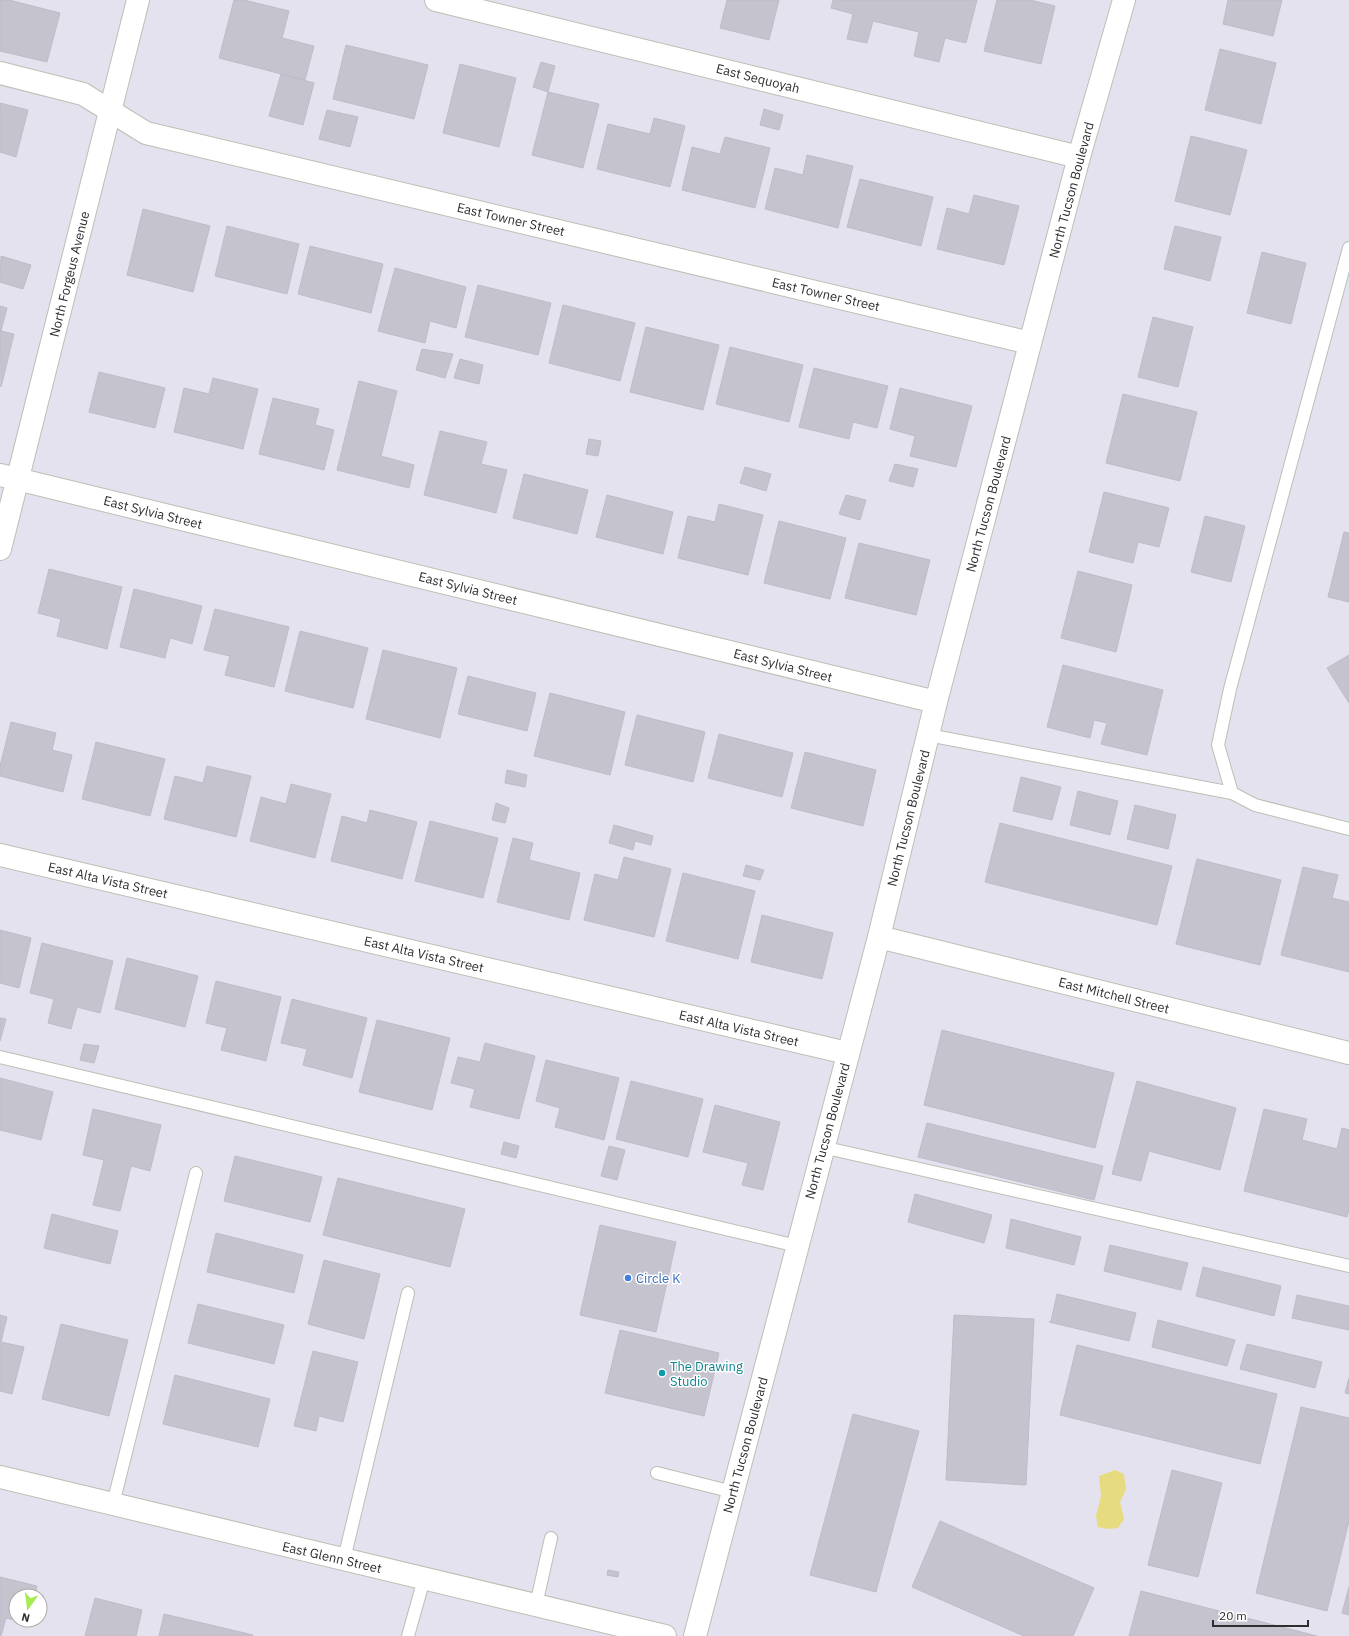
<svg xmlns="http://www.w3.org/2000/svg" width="1349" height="1636" font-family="'IBM Plex Sans',sans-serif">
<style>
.water{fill:#e6dc7f}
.building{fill:#c5c3ce;stroke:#bfbbc9}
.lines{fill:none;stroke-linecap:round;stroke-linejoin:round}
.lane-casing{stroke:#bbc0b5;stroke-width:14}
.street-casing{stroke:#bbc0b5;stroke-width:24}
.secondary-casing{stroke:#bbc0b5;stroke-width:24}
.lane{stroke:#fff;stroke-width:12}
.street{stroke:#fff;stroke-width:22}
.secondary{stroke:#fff;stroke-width:22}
.shop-dot{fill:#3f7fe0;stroke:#fff;stroke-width:1.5}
.culture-dot{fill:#0f9aa8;stroke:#fff;stroke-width:1.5}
.labels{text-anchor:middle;stroke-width:3;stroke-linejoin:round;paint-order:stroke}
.street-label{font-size:13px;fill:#2e2e2e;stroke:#fff}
.shop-label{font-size:13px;fill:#366cbe;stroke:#fff;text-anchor:start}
.culture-label{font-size:13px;fill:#0d838f;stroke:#fff;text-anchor:start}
</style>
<rect width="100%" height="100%" fill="#e4e2ee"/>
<path class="water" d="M 1115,1470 L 1124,1474 L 1126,1489 L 1120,1502 L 1124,1519 L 1118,1528 L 1108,1529 L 1098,1527 L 1096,1516 L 1101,1496 L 1099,1476 Z"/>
<path class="building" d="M 0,0 L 9,0 L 60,13 L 47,62 L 0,51 Z
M 234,0 L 244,0 L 289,11 L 282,38 L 314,46 L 305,80 L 219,58 Z
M 727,0 L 779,0 L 769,40 L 720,28 Z
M 833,0 L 977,0 L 966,43 L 945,38 L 939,62 L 914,56 L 919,32 L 873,21 L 867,43 L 847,39 L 853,14 L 831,8 Z
M 997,0 L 1030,0 L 1055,6 L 1041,64 L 984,51 Z
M 1228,0 L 1282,0 L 1273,36 L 1223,24 Z
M 346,45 L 428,65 L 414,119 L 333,99 Z
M 1220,49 L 1276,63 L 1261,124 L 1205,110 Z
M 541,62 L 555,66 L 548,92 L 533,87 Z
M 460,64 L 516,78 L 499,147 L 443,133 Z
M 281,74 L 314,83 L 303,125 L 269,116 Z
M 548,92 L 599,104 L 583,168 L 532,155 Z
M 0,103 L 28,110 L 16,157 L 0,152 Z
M 764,109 L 783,115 L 779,130 L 760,125 Z
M 327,110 L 358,117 L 350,147 L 319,139 Z
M 654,118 L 685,126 L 670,187 L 597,169 L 608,124 L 650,134 Z
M 1191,136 L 1247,150 L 1230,215 L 1175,201 Z
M 725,137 L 770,148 L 755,208 L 682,190 L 692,147 L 720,154 Z
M 807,155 L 853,166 L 838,228 L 765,209 L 775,168 L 803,175 Z
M 860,179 L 933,197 L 921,246 L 847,227 Z
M 974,195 L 1019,206 L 1004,265 L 937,249 L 947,208 L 969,214 Z
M 143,209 L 210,226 L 193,292 L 127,275 Z
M 227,226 L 299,244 L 287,294 L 215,276 Z
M 1175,226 L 1221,237 L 1210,281 L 1164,269 Z
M 310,246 L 383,264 L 371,313 L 298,294 Z
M 1262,252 L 1306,263 L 1291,324 L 1247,313 Z
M 1,256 L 31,265 L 23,289 L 0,282 Z
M 395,268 L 466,287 L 456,328 L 430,321 L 425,343 L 378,331 Z
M 478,285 L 551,303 L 538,355 L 465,337 Z
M 563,305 L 635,323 L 620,381 L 549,363 Z
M 0,306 L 7,308 L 1,331 L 14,334 L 1,387 Z
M 1153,317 L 1193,327 L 1178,387 L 1138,377 Z
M 646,327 L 719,345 L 703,410 L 630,392 Z
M 730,347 L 803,365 L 789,422 L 716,404 Z
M 422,349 L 453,354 L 445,378 L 416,370 Z
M 460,359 L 483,365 L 479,384 L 454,378 Z
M 814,368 L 888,386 L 877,428 L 853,422 L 849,439 L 799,427 Z
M 99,372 L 165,388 L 155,428 L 89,412 Z
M 213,378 L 258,389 L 243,449 L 174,432 L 184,388 L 209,394 Z
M 359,381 L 397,391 L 381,456 L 414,465 L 409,488 L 337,470 Z
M 900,388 L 972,406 L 956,467 L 910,456 L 915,436 L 890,429 Z
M 1123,394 L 1197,412 L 1180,481 L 1106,463 Z
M 273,398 L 319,409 L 315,425 L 334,430 L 324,470 L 259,454 Z
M 440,431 L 487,442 L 481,464 L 507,470 L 496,513 L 424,495 Z
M 589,439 L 601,441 L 598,456 L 586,454 Z
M 895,464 L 918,469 L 913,487 L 889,481 Z
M 745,467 L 771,474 L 766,491 L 740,483 Z
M 524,474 L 588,490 L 577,534 L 513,518 Z
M 1104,492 L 1169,508 L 1159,547 L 1138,542 L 1133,563 L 1089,552 Z
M 607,495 L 673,512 L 663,554 L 596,537 Z
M 846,495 L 866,500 L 860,520 L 839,514 Z
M 719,504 L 763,515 L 748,575 L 678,558 L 688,516 L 715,522 Z
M 1205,516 L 1245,526 L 1231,582 L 1191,572 Z
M 779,521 L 846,538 L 830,599 L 764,583 Z
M 1344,532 L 1349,533 L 1349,602 L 1328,597 Z
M 859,543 L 930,560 L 916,615 L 845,598 Z
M 49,569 L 122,587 L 107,649 L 57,636 L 61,619 L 38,613 Z
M 1078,571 L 1132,585 L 1116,652 L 1061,638 Z
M 134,589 L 202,606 L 192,644 L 170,638 L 165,658 L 120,647 Z
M 215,609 L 289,627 L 274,687 L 225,675 L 230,656 L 204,650 Z
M 300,631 L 368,648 L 353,708 L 285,691 Z
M 383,650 L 457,668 L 440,738 L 366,719 Z
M 1349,655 L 1349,703 L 1327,668 Z
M 1063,665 L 1163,690 L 1147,755 L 1101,744 L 1107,723 L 1094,720 L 1090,738 L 1047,727 Z
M 468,676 L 536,693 L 527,731 L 458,714 Z
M 550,693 L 625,712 L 610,775 L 534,756 Z
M 637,715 L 705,732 L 693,782 L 625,765 Z
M 11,722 L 56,733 L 52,750 L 72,755 L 63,792 L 0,776 L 0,766 Z
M 719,734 L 793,753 L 782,797 L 708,778 Z
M 96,742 L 165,759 L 150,816 L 82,799 Z
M 805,752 L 876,770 L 863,826 L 791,808 Z
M 207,766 L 251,776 L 236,837 L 164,819 L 175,776 L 203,783 Z
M 507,770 L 527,775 L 525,787 L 505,783 Z
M 1021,777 L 1061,787 L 1052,820 L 1013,811 Z
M 291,784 L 331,794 L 315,858 L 250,841 L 261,797 L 286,804 Z
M 1078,791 L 1118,801 L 1110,835 L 1070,825 Z
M 496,803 L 509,808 L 505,823 L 492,820 Z
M 1135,805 L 1176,815 L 1168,849 L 1127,839 Z
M 370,810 L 417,822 L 402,879 L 331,861 L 342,816 L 367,823 Z
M 430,821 L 498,838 L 483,898 L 415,881 Z
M 1000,823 L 1172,866 L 1157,925 L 985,882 Z
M 614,825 L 653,836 L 651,845 L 635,841 L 633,850 L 609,843 Z
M 513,838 L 533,843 L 529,860 L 580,873 L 569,920 L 497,902 Z
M 624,857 L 671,869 L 654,937 L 584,920 L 595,874 L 618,880 Z
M 1197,859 L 1281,880 L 1260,965 L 1176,944 Z
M 746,865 L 764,870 L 760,880 L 743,876 Z
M 1303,867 L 1338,875 L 1332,898 L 1349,902 L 1349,972 L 1281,955 Z
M 683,873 L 755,891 L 738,959 L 666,941 Z
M 762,915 L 833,933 L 822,979 L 751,962 Z
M 0,930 L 31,938 L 19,988 L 0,983 Z
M 42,943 L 113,961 L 100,1013 L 77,1007 L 71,1029 L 48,1023 L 54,999 L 30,993 Z
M 127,958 L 198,976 L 185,1027 L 115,1009 Z
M 216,981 L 281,997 L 266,1061 L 221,1050 L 227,1028 L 206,1023 Z
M 292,999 L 367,1018 L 352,1078 L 303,1065 L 307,1049 L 281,1043 Z
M 0,1018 L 6,1019 L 0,1041 Z
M 377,1020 L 450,1038 L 432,1110 L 359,1092 Z
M 942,1030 L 1114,1073 L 1095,1148 L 924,1105 Z
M 485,1043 L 535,1056 L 519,1119 L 470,1107 L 475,1089 L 451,1083 L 458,1057 L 480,1062 Z
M 84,1044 L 99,1046 L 94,1063 L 80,1060 Z
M 546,1060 L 619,1078 L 604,1140 L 555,1127 L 560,1108 L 536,1101 Z
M 0,1078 L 53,1092 L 41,1140 L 0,1130 Z
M 631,1081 L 703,1099 L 688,1157 L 616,1139 Z
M 1137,1081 L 1236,1108 L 1220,1170 L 1149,1151 L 1141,1181 L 1112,1174 Z
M 715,1105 L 780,1122 L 763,1190 L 742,1185 L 748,1163 L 703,1152 Z
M 93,1109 L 161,1125 L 150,1171 L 131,1166 L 120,1211 L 93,1205 L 104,1160 L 83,1155 Z
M 1264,1109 L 1307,1119 L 1302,1140 L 1337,1149 L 1342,1128 L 1349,1130 L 1349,1210 L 1347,1217 L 1244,1191 Z
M 927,1123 L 1103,1166 L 1094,1200 L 918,1157 Z
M 504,1142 L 519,1146 L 516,1158 L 501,1154 Z
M 609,1146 L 625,1150 L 617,1180 L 601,1176 Z
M 235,1156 L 322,1177 L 310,1222 L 224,1201 Z
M 338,1178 L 465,1209 L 450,1267 L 323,1235 Z
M 915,1194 L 992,1215 L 984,1243 L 908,1222 Z
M 52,1214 L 118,1231 L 110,1264 L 44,1248 Z
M 1011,1219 L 1081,1237 L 1074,1265 L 1006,1248 Z
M 600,1225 L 676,1242 L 656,1332 L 580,1315 Z
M 216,1233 L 303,1255 L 294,1293 L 207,1272 Z
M 1110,1245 L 1188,1263 L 1181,1290 L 1104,1271 Z
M 324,1260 L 380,1274 L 364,1339 L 308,1324 Z
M 1203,1267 L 1281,1286 L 1274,1316 L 1196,1296 Z
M 1057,1294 L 1136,1313 L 1129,1341 L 1049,1322 L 1051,1321 Z
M 1297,1295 L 1349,1306 L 1349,1330 L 1292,1318 Z
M 198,1304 L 284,1325 L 274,1364 L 188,1343 Z
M 0,1315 L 7,1317 L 1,1342 L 24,1347 L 12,1394 L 0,1391 Z
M 954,1315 L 1034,1319 L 1026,1485 L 946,1480 Z
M 1158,1320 L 1235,1340 L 1227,1366 L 1152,1347 Z
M 61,1324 L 128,1340 L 109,1416 L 42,1399 Z
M 620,1330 L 719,1353 L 704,1416 L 605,1393 Z
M 1247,1344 L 1322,1362 L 1315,1388 L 1240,1369 Z
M 1077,1345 L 1277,1394 L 1260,1464 L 1060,1415 Z
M 313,1351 L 358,1362 L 343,1422 L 319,1416 L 316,1431 L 294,1426 Z
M 175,1375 L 270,1399 L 258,1447 L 163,1424 Z
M 1349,1378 L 1349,1394 L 1345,1393 Z
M 1301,1407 L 1349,1418 L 1349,1521 L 1327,1611 L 1256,1593 Z
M 853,1414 L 919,1431 L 876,1592 L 810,1575 Z
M 1172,1470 L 1222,1483 L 1198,1577 L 1148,1565 Z
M 940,1521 L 1094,1588 L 1073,1636 L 1024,1636 L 912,1587 Z
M 608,1570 L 619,1572 L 618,1577 L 607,1575 Z
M 0,1577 L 37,1586 L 35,1596 L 16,1596 L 16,1620 L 29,1620 L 28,1623 L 6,1618 L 1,1636 L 0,1636 Z
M 1349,1587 L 1349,1615 L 1342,1613 Z
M 1141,1591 L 1317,1636 L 1129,1636 Z
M 95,1598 L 142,1610 L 136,1636 L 85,1636 Z
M 164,1614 L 253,1635 L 252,1636 L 159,1636 Z"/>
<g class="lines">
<g class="lane-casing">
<path id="lane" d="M 1349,248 L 1230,689 L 1218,745 L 1232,793 L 1255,805 L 1349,829
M 928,735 L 1232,793
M 0,1057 L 797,1246
M 822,1147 L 1349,1266
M 657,1473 L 733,1492
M 113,1504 L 196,1173
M 344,1559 L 408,1293
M 536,1605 L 551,1538
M 408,1636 L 424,1579"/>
</g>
<g class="street-casing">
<path id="street" d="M 436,0 L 1079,157
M 0,73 L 83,94 L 146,133 L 1030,343
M 0,475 L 936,702
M 0,549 L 138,0
M 0,855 L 847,1053
M 879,937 L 1349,1053"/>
</g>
<g class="secondary-casing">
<path id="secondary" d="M 0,1477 L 665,1636
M 695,1636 L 879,937 L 936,702 L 1079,157 L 1124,0"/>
</g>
<use href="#lane" class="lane"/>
<use href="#street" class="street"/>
<use href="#secondary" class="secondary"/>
</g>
<circle class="shop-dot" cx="628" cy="1278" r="4"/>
<circle class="culture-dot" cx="662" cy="1373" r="4"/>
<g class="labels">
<g class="street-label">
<text transform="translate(758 78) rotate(14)" y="5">East Sequoyah</text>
<text transform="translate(1071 190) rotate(-75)" y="5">North Tucson Boulevard</text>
<text transform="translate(511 219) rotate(13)" y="5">East Towner Street</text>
<text transform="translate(69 274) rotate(-76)" y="5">North Forgeus Avenue</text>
<text transform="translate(826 294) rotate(13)" y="5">East Towner Street</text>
<text transform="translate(988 504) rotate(-75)" y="5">North Tucson Boulevard</text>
<text transform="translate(153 512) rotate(14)" y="5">East Sylvia Street</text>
<text transform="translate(468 588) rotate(14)" y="5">East Sylvia Street</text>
<text transform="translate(783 665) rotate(14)" y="5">East Sylvia Street</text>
<text transform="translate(908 818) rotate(-76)" y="5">North Tucson Boulevard</text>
<text transform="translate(108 880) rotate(13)" y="5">East Alta Vista Street</text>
<text transform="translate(424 954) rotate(13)" y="5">East Alta Vista Street</text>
<text transform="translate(1114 995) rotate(14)" y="5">East Mitchell Street</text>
<text transform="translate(739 1028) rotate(13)" y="5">East Alta Vista Street</text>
<text transform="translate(827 1131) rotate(-75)" y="5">North Tucson Boulevard</text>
<text transform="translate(745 1445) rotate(-75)" y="5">North Tucson Boulevard</text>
<text transform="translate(332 1557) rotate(13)" y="5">East Glenn Street</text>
</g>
<g class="shop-label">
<text x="636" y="1283">Circle K</text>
</g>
<g class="culture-label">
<text x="670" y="1371">The Drawing<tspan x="670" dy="15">Studio</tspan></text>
</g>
</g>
<g transform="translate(28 1608) rotate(194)"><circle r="19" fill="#ffffff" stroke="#ababab"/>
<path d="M0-3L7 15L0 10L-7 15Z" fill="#a5eb51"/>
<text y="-6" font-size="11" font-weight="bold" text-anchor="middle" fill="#2e2e2e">N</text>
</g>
<path d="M1213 1620v6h95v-6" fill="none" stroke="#2e2e2e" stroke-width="2"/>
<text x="1219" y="1620" font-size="12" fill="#2e2e2e" stroke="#ffffff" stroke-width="3" paint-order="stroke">20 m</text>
</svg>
